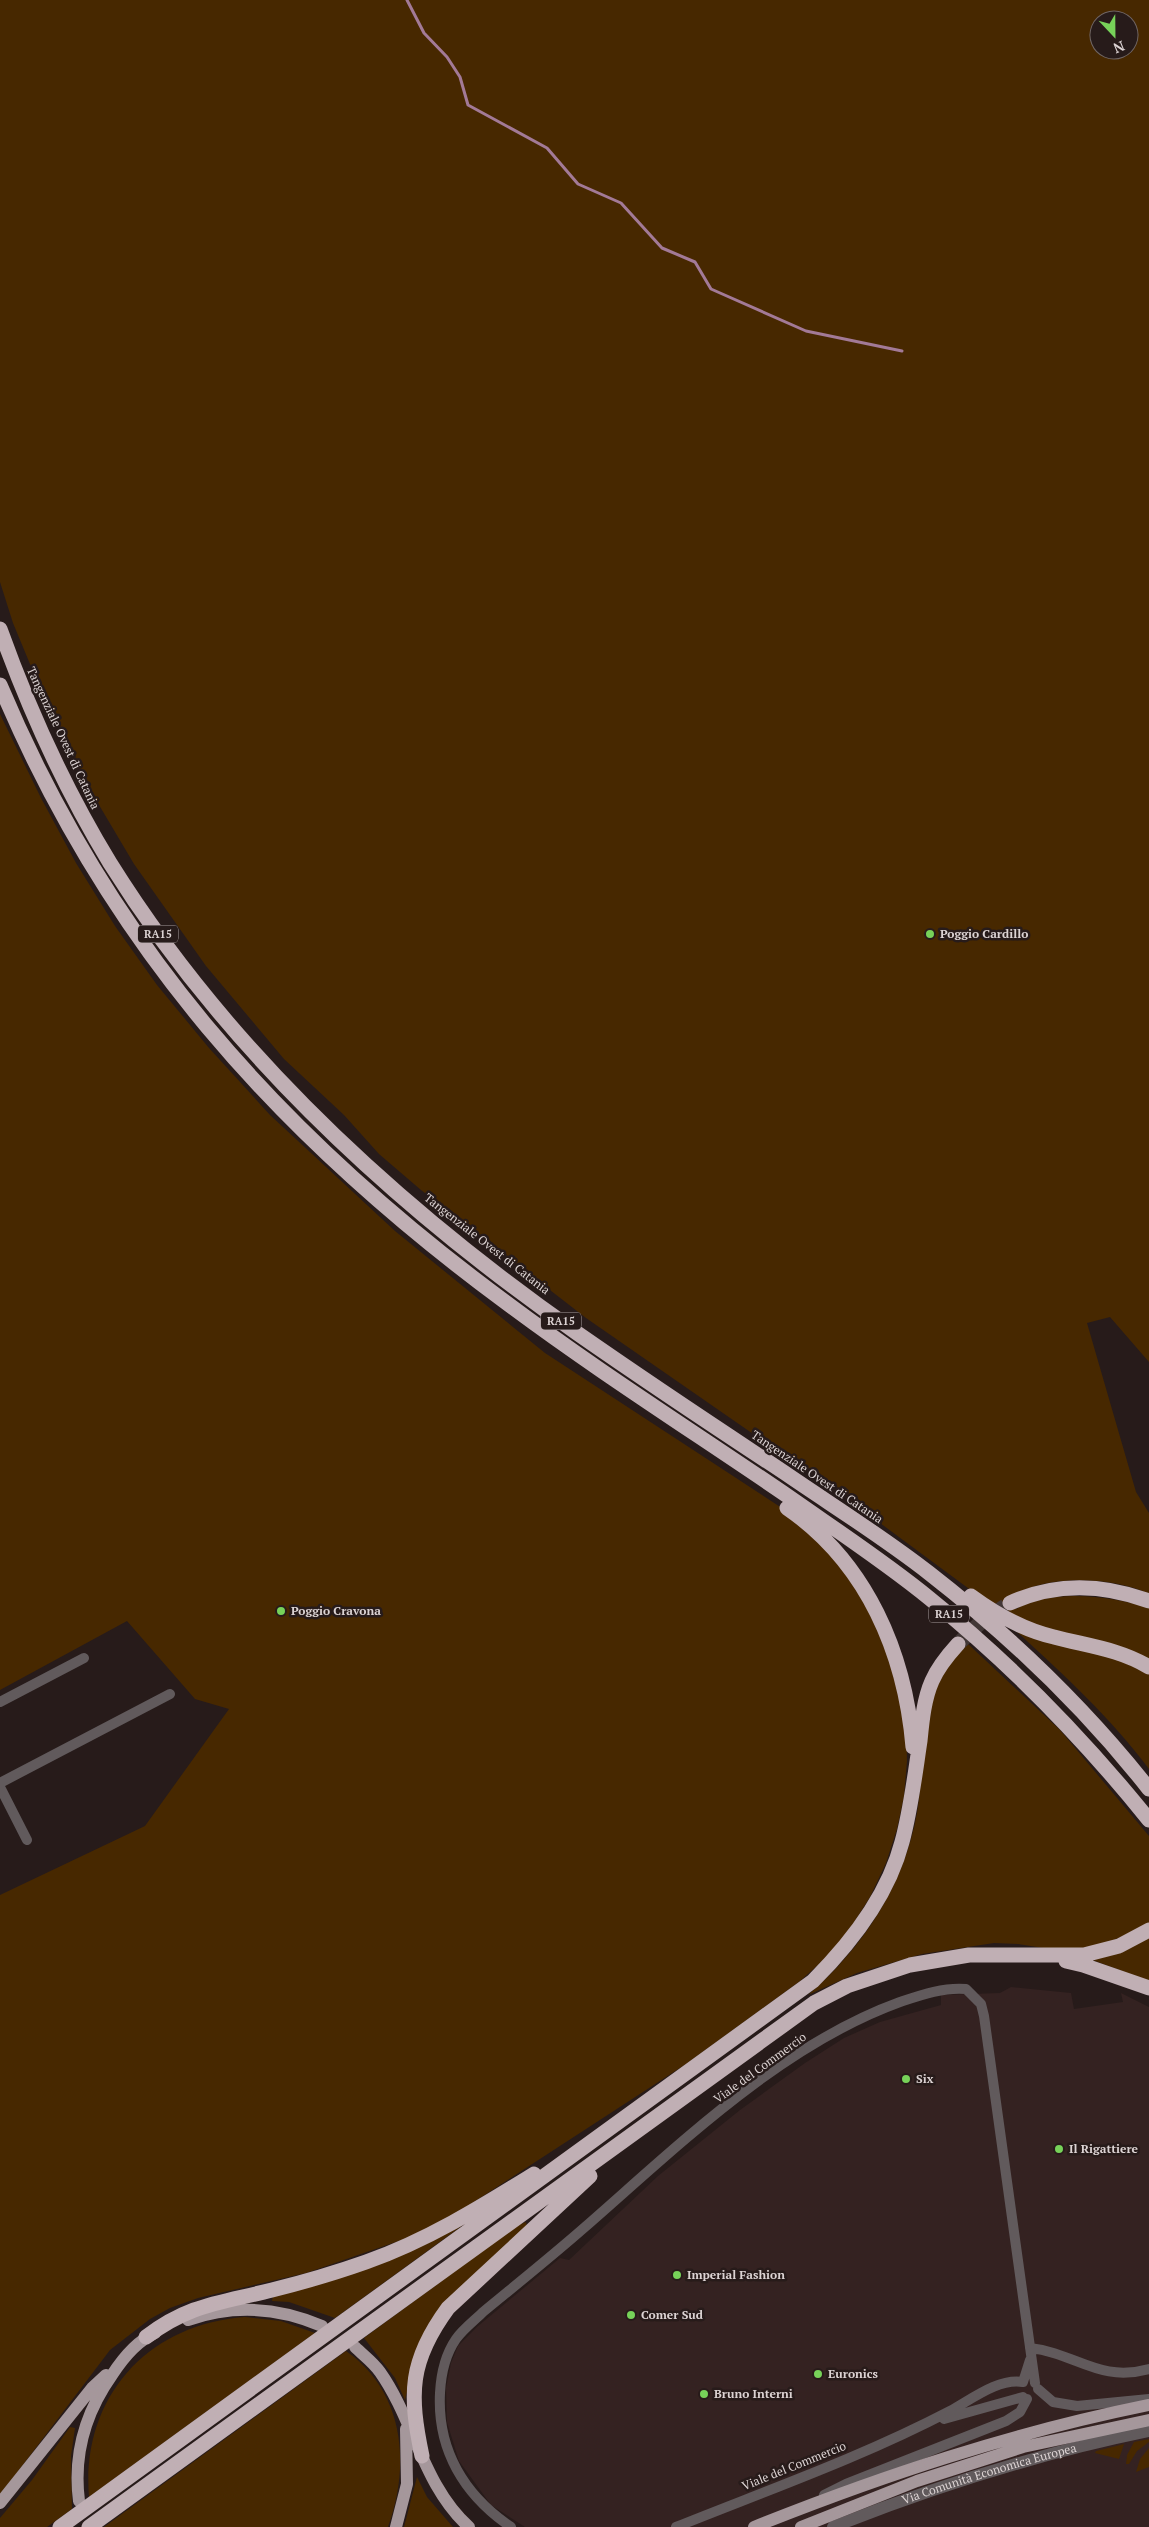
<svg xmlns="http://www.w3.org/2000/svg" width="1149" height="2527" font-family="'PT Serif',serif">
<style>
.built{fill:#342221}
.green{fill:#472800;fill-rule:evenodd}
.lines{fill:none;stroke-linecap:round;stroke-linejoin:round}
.stream{stroke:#a37a97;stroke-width:3}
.motorway-tunnel{stroke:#423736;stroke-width:15;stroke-dasharray:15 8;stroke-linecap:butt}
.minor{stroke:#615a5c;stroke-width:10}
.tertiary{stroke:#615a5c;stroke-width:12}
.primary{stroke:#a5979b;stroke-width:12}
.motorway{stroke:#c0afb4;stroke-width:15}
.poi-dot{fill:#77d259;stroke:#271b1a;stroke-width:2}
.labels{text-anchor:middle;stroke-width:5;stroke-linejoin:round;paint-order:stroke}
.shield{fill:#271b1a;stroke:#a69c9c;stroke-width:1}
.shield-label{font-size:11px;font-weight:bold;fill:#dcd3d3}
.street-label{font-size:12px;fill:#dcd3d3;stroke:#271b1a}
.poi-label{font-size:12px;font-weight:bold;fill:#dcd3d3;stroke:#271b1a;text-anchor:start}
</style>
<rect width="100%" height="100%" fill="#271b1a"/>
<path class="built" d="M 1011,1987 L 1071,1993 L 1074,2009 L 1123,2002 L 1121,1993 L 1149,2007 L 1149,2527 L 525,2527 L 491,2505 L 459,2461 L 447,2422 L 446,2388 L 451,2363 L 458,2346 L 478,2326 L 560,2258 L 569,2260 L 658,2176 L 740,2110 L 805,2063 L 844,2038 L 880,2022 L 941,2005 L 941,1995 L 1000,1993 Z"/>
<path class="green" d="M 0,0 L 1149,0 L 1149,1362 L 1110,1317 L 1087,1323 L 1136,1492 L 1149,1513 L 1149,1594 C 1122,1581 1084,1578 1054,1582 C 1036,1584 1019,1592 1003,1600 L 1016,1609 C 1052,1588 1111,1596 1149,1608 L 1149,1661 L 1023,1622 L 976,1594 L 857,1506 L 586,1318 L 421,1190 L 379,1154 L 344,1115 L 284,1059 L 206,966 L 134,864 L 86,783 L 42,693 L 13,623 L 0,582 ZM 1099,20 L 1129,20 L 1129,50 L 1099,50 Z
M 0,714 L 41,798 L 76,863 L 115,926 L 157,985 L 209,1048 L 270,1115 L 395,1231 L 545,1353 L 794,1516 L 843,1566 L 890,1650 L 906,1722 L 907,1761 L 904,1796 L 897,1829 L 886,1863 L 870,1897 L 851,1927 L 828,1956 L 800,1981 L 686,2064 L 443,2222 L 419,2234 L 306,2273 L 198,2298 L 170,2308 L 150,2319 L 110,2350 L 0,2495 L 0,1895 L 145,1826 L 229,1709 L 195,1699 L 127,1621 L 0,1690 Z
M 1016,1631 L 1106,1652 L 1149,1672 L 1149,1769 C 1111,1718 1063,1674 1016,1631 Z
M 967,1643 L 1060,1730 L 1149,1836 L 1149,1925 L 1095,1948 L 1056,1950 L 1018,1944 L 994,1943 L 922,1954 L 857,1973 L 808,1995 C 863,1948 904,1885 917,1813 C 923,1778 922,1716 937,1686 C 944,1670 956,1656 967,1643 Z
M 1149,1936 L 1149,1981 L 1090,1959 Z
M 470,2220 L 335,2318 L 289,2302 L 272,2301 L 273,2295 Z
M 526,2222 L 527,2227 L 443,2306 L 411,2375 L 405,2400 L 395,2378 L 364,2338 L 518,2225 Z
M 245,2317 L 281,2321 L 315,2333 L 89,2497 C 81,2398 147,2324 245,2317 Z
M 346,2351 C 404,2391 411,2464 388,2527 L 104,2527 Z
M 70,2427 L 75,2428 L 71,2456 L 72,2509 L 47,2527 L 0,2527 L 0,2518 L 32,2480 Z
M 1149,2439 L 1149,2442 L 1137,2451 L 1129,2464 L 1126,2464 L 1127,2455 L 1134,2442 Z
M 1124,2444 L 1119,2459 L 1095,2453 L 1096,2451 Z
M 1149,2448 L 1149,2467 L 1136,2472 L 1140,2459 Z
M 417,2477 L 427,2497 L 453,2527 L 404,2527 Z"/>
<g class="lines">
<path class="stream" d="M 407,0 L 424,33 L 447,57 L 460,77 L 468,105 L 547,148 L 578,184 L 621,203 L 662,248 L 695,262 L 711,289 L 806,331 L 902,351"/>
<path class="motorway-tunnel" d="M 958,1644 L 980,1623 L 1010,1603"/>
<path class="minor" d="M 0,1702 L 84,1658
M 0,1783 L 170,1694
M 0,1787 L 27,1840
M 1030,2348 C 1076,2353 1099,2383 1149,2369
M 1038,2389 L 1053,2402 L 1077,2406 L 1149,2399
M 944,2419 L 1023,2397
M 824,2495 L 846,2484 L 1006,2421 L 1020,2412 L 1027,2399
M 511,2527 C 464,2495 437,2450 440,2393 C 441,2373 445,2355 456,2339 C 463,2329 475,2320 483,2312 C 517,2284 552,2256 585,2227 C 679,2145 781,2045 900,2002 C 921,1995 944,1987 966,1989 L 981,2004 L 984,2016 L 1035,2383
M 676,2527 C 768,2490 862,2457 950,2411 C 972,2399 998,2378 1023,2382 L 1030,2360"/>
<path class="tertiary" id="s1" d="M 833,2527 C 936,2486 1041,2453 1149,2431"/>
<path class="primary" d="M 188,2320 C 234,2304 278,2307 322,2326
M 355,2347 C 363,2355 373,2362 380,2372 C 414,2420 423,2486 469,2527
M 79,2501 C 73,2454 85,2413 112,2375 C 123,2358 137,2341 155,2333
M 0,2503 L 92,2388 L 106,2375
M 396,2527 L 407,2484 L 406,2429
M 754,2527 C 884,2475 1011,2433 1149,2405
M 801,2527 L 917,2481 L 1023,2447 L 1149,2420"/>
<path class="motorway" d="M 0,629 C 29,710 65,789 110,863 C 228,1052 396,1206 577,1333 C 646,1381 715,1427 785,1473 C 833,1506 883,1537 929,1573 C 1010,1636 1085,1708 1149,1789
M 0,685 C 109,945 278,1134 504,1301 C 596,1370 694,1432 789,1497 C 836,1530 885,1562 929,1598 C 1011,1664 1083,1738 1149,1820
M 787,1508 C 867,1563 905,1653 913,1747
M 971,1596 C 997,1615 1023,1630 1054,1637 C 1088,1646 1119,1649 1149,1667
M 1010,1603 C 1056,1582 1103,1584 1149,1601
M 1066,1961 L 1083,1965 L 1149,1988
M 146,2337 C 189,2304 221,2303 272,2290 C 304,2282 335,2273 366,2262 C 426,2241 481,2207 534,2174
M 422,2456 C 409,2394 409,2361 448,2308 L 590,2176
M 60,2527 L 813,1981 C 852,1942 888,1896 902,1842 C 911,1809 915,1774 920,1741 C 922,1721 924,1699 932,1681 C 938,1667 948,1655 958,1644
M 89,2527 L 814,2003 L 847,1986 L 910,1965 L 969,1955 L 1084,1955 L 1119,1946 L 1149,1930"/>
</g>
<g class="poi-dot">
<circle cx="930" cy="934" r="5"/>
<circle cx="281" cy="1611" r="5"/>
<circle cx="906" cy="2079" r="5"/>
<circle cx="1059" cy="2149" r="5"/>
<circle cx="677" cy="2275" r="5"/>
<circle cx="631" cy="2315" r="5"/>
<circle cx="818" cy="2374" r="5"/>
<circle cx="704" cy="2394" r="5"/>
</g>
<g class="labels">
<g class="shield">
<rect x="138" y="925.5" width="40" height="17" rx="4"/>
<rect x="541" y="1312.5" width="40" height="17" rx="4"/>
<rect x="929" y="1605.5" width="40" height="17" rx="4"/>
</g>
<g class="shield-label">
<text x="158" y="938">RA15</text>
<text x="561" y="1325">RA15</text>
<text x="949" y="1618">RA15</text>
</g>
<g class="street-label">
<text transform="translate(63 738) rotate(65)" y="4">Tangenziale Ovest di Catania</text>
<text transform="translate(487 1244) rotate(38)" y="4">Tangenziale Ovest di Catania</text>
<text transform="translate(817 1477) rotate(34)" y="4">Tangenziale Ovest di Catania</text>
<text transform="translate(760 2068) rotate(-36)" y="4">Viale del Commercio</text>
<text transform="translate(794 2466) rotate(-22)" y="4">Viale del Commercio</text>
<text dy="4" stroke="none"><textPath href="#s1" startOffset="165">Via Comunità Economica Europea</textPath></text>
</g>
<g class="poi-label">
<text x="940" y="938">Poggio Cardillo</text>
<text x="291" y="1615">Poggio Cravona</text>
<text x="916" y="2083">Six</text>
<text x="1069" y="2153">Il Rigattiere</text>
<text x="687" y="2279">Imperial Fashion</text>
<text x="641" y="2319">Comer Sud</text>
<text x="828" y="2378">Euronics</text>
<text x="714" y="2398">Bruno Interni</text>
</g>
</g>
<g transform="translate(1114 35) rotate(158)"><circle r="24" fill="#271b1a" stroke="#6f6564"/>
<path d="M0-4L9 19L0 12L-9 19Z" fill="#77d259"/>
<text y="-8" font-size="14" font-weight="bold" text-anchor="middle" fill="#dcd3d3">N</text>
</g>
</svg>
